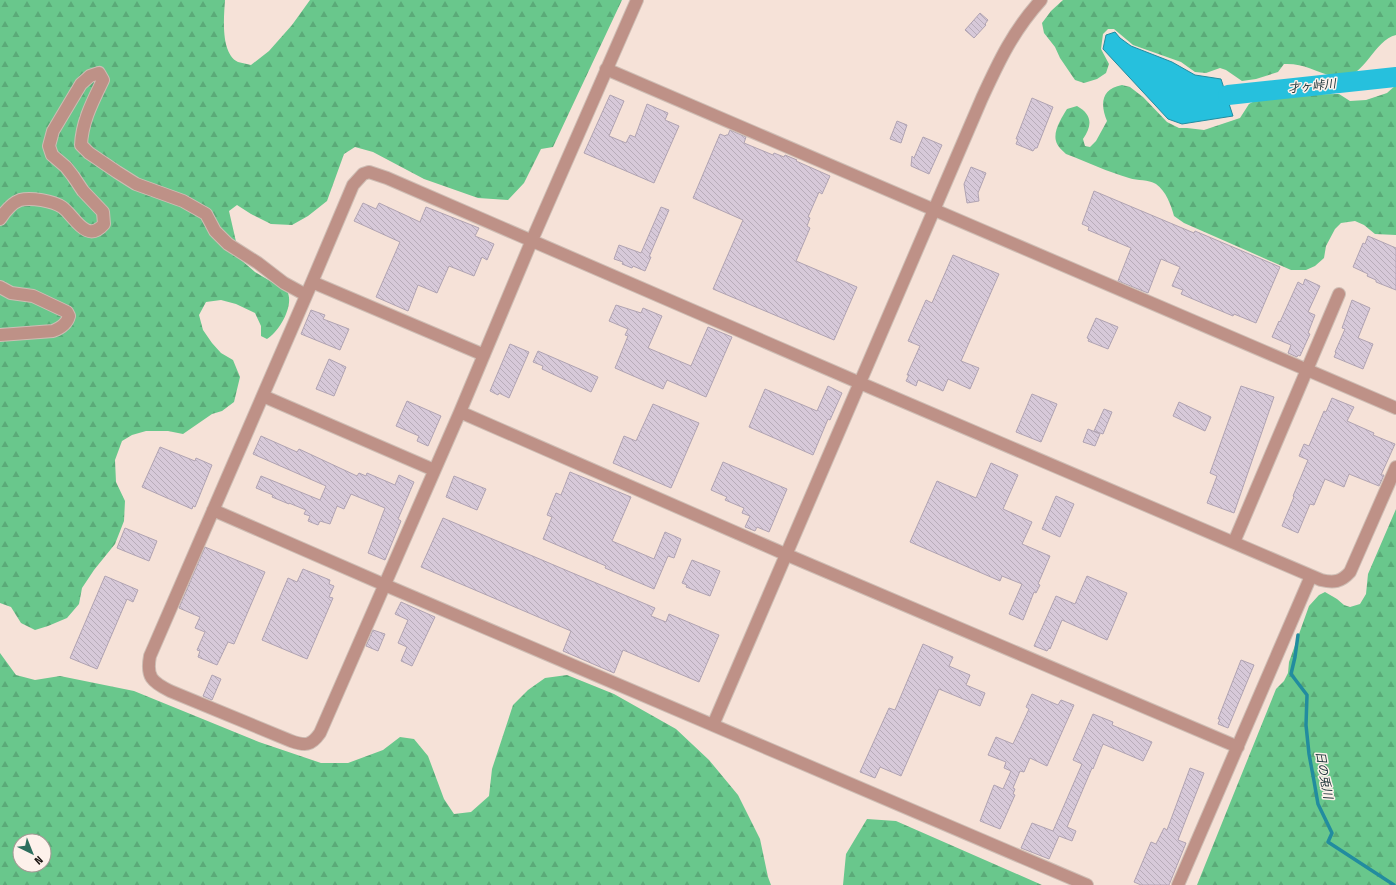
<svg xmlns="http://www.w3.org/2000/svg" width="1396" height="885" font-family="'Fira Sans Condensed','Noto Sans JP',sans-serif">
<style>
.forest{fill:url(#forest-firs);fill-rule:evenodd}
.water{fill:#26c0dd;stroke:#228c9f}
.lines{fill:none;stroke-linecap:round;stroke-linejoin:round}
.stream{stroke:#228c9f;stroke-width:3.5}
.river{stroke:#26c0dd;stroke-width:20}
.building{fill:url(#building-back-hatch);stroke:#b0a3b2}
.minor-casing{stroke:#cebdb4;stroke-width:14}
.minor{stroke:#be9187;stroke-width:12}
.labels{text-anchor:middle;stroke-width:3;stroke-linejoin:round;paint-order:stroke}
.water-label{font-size:12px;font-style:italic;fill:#20383d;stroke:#fdf1eb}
</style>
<defs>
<pattern id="forest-firs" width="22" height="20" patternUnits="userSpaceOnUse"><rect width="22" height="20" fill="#69c78c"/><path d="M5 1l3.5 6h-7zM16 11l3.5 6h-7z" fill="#5aaa78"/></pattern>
<pattern id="building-back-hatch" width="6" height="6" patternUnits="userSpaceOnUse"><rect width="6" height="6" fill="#d7c9d9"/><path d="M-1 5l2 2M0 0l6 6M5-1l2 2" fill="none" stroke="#b8acb9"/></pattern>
</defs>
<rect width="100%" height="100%" fill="#f6e2d8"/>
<path class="forest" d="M 0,0 L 225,0 C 224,16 220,53 238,62 C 242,63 247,64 251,65 L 269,51 L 292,25 L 310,0 L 622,0 L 553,147 L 541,149 L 524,183 L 508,200 L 478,198 L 424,179 L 373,152 L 355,147 L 344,154 L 327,201 L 308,216 L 292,225 L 271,224 L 251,214 L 237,205 L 229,211 L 240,259 L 255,272 L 287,291 C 295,305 279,332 267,339 L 261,336 L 261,326 L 255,313 L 236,304 L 221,300 L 206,302 L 199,315 L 203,330 L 212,343 L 221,353 L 233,360 L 240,377 L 234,402 L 222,411 L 212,414 L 183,434 L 168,431 L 146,431 L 132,435 L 122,441 L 115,460 L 116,482 L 125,501 L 124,521 L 115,544 L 94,570 L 82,588 L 79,604 L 67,618 L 48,626 L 35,630 L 21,623 L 11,607 L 0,603 Z
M 1063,0 L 1396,0 L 1396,35 C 1374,40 1365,77 1341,78 C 1338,78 1334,77 1332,76 C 1314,71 1303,63 1284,64 L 1278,72 L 1256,79 L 1242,81 L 1226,70 L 1220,68 L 1206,73 L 1195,72 L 1181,62 L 1133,45 L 1114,29 L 1108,29 L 1103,34 L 1101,49 L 1109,64 L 1106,73 L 1097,79 L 1084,83 L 1075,80 L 1060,58 L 1055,47 L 1044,33 L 1042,23 L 1051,11 Z
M 1122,85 L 1130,87 L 1143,97 L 1167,122 L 1179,128 L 1187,128 L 1204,130 L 1240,118 L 1249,104 L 1266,95 L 1339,94 L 1350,101 L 1366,100 L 1387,93 L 1396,85 L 1396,235 L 1375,234 L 1364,225 L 1355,221 L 1341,223 L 1335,229 L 1326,246 L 1324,258 L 1315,266 L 1306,270 L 1291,270 L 1184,223 L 1174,216 C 1171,205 1166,191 1156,184 C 1148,179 1138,181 1129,178 C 1108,172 1087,162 1066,154 C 1062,150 1057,146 1056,141 C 1053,131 1062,117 1067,109 L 1077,106 C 1093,115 1092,126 1083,139 L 1085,146 L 1090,147 L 1096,141 L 1107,121 C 1100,104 1101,89 1122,85 Z
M 1396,509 L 1396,885 L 1197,885 L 1276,689 L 1284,681 L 1288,673 L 1289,662 L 1309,606 L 1319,595 L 1325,592 L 1337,599 L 1344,605 L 1350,607 L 1360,604 L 1366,594 L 1368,574 Z
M 0,653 L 16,675 L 35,680 L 60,676 L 134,691 L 259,742 L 321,763 L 348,763 L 383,750 L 400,737 L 414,739 L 428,756 L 444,799 L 454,814 L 471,812 L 489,796 L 492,769 L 513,705 L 528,690 L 545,678 L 567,675 L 614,694 L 676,729 L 709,760 L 738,795 L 760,839 L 768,877 L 771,885 L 0,885 ZM 20,841 L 44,841 L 44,865 L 20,865 Z
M 867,819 L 896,821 L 1042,885 L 843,885 L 846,854 Z"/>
<path class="water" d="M 1115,32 L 1120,38 L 1131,46 L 1172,62 L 1195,75 L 1221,79 L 1233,116 L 1182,124 L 1168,119 L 1103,49 L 1106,35 Z"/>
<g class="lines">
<path class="stream" d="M 1298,635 L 1295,657 L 1291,674 L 1307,695 L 1306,725 L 1309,754 L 1314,781 L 1318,804 L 1332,833 L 1328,842 L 1394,885"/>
<path class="river" d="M 1228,95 L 1396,77"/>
</g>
<path class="building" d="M 980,13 L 988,20 L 985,24 L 986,25 L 974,38 L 965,30 Z
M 610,95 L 624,101 L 609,136 L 626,143 L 630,135 L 635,137 L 647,104 L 668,113 L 665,120 L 679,126 L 654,183 L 584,153 Z
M 1032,98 L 1053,107 L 1037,148 L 1035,148 L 1033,151 L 1016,144 L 1018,139 L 1016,139 Z
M 897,121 L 907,125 L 901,143 L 890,139 Z
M 730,130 L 746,137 L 744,143 L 773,155 L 774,153 L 784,157 L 785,155 L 797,160 L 796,161 L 830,176 L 822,194 L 819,192 L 808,217 L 810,218 L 807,226 L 810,228 L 796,261 L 857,287 L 834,340 L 713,289 L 743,220 L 693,198 L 720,134 L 725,136 L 726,135 L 728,135 Z
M 923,137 L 942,145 L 929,174 L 911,166 L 912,156 L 914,158 Z
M 971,167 L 986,173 L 978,193 L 979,201 L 967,203 L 964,184 Z
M 1094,191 L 1194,233 L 1195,231 L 1280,267 L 1256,323 L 1234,314 L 1233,316 L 1181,294 L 1183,290 L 1172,286 L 1180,267 L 1161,259 L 1148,293 L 1118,281 L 1131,248 L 1088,230 L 1089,227 L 1082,224 Z
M 363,203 L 376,209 L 379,203 L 420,222 L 426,207 L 479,228 L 475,236 L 494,244 L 487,260 L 482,257 L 474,276 L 449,266 L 437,293 L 418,285 L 408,311 L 376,297 L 400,242 L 354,221 Z
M 661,207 L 669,210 L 649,257 L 651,257 L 645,271 L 633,266 L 632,268 L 622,264 L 623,262 L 614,259 L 619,245 L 641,253 Z
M 1368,236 L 1396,248 L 1396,290 L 1376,282 L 1376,280 L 1367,276 L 1368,274 L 1353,267 L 1363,243 L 1365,244 Z
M 953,255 L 999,274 L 961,361 L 979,368 L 970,389 L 948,379 L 943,391 L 918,380 L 916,386 L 906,381 L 909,375 L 907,375 L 920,346 L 908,341 L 926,300 L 932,303 Z
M 1305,279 L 1320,286 L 1308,312 L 1315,315 L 1308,333 L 1310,334 L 1300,356 L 1298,355 L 1297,357 L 1288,353 L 1291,345 L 1272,337 L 1279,321 L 1280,322 L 1298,282 L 1303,285 Z
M 1352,300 L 1370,308 L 1358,338 L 1373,344 L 1363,369 L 1334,357 L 1336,353 L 1335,352 L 1345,329 L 1342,328 Z
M 616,305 L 641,313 L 643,308 L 662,316 L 648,348 L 691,366 L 708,327 L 732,337 L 706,397 L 667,380 L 663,389 L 615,368 L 628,336 L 625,335 L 628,329 L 609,321 Z
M 311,310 L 325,315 L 323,319 L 349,329 L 340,350 L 301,334 Z
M 1096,318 L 1118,327 L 1108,349 L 1088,341 L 1089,339 L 1087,338 Z
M 510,344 L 529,352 L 509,398 L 499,393 L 498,395 L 490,391 Z
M 538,351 L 598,377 L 591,392 L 542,369 L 543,366 L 533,362 Z
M 329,359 L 346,367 L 334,396 L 316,389 Z
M 828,386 L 842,393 L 830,420 L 828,419 L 813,455 L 749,427 L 765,389 L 817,411 Z
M 1241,386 L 1274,397 L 1234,513 L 1207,503 L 1217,476 L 1210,473 Z
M 1032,394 L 1057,404 L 1041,442 L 1016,432 Z
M 1332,398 L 1354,407 L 1347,421 L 1374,433 L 1373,435 L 1395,444 L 1381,475 L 1384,475 L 1379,486 L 1349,474 L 1344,487 L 1325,479 L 1314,505 L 1310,504 L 1298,533 L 1282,526 L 1294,497 L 1293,496 L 1308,460 L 1299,456 L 1304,444 L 1309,446 L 1324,411 L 1326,412 Z
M 407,401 L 441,416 L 428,446 L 417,441 L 419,436 L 396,426 Z
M 1179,402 L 1211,417 L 1205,431 L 1173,416 Z
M 653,404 L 699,423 L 671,488 L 613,463 L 624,436 L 636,441 Z
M 1104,409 L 1112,412 L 1103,434 L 1094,431 Z
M 1088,429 L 1100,434 L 1095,446 L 1083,442 Z
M 261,436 L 297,452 L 299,449 L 357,476 L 359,473 L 366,476 L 367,473 L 395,485 L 399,475 L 414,482 L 398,519 L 401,521 L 385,560 L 368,553 L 385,508 L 351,494 L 344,509 L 337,506 L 330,524 L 320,521 L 318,525 L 308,521 L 310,516 L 304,514 L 306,510 L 289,503 L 289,504 L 272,497 L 273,495 L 256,488 L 261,476 L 320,500 L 326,486 L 253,454 Z
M 160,447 L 195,461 L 196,458 L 212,465 L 195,507 L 193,506 L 192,509 L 142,487 Z
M 723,462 L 787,489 L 769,532 L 757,527 L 755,531 L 745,527 L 750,516 L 742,513 L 744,508 L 725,500 L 727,497 L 711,490 Z
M 991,463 L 1018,475 L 1003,509 L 1032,522 L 1022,544 L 1050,556 L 1038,584 L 1040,585 L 1036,593 L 1034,592 L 1023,620 L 1009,614 L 1022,584 L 1002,576 L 1000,581 L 910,542 L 937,481 L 976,498 Z
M 570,472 L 631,497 L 612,541 L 654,559 L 665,532 L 681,539 L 674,558 L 668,556 L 654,589 L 605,568 L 606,566 L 543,539 L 552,517 L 547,515 L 556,493 L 561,495 Z
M 454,476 L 486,489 L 477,510 L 446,497 Z
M 1056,496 L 1074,504 L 1060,537 L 1042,529 Z
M 443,518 L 655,608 L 651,616 L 666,622 L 669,614 L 719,635 L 699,682 L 623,650 L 614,673 L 563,651 L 571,631 L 421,567 Z
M 125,528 L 157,541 L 149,561 L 117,548 Z
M 205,547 L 265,572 L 234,644 L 228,642 L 217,665 L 198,657 L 200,651 L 197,650 L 205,632 L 195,628 L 200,617 L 179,608 Z
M 692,560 L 720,571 L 710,596 L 686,587 L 687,585 L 682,583 Z
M 303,569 L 330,580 L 329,584 L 334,586 L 329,597 L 333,598 L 307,659 L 262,640 L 288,578 L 297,582 Z
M 105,576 L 138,590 L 133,602 L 127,599 L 97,669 L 70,658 Z
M 1087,576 L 1127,593 L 1107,640 L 1062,620 L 1050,649 L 1049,648 L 1047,651 L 1034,646 L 1056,596 L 1075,604 Z
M 401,602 L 435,617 L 412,666 L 401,661 L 407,647 L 398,643 L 408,620 L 395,614 Z
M 373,630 L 385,634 L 378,651 L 366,646 Z
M 923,644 L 953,657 L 949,666 L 970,675 L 966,685 L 985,693 L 980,706 L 939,689 L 901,776 L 880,767 L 875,778 L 860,772 L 889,708 L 895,710 Z
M 1241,660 L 1254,665 L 1228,728 L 1218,724 L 1220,719 L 1218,719 Z
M 212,675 L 221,679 L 212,700 L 203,696 Z
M 1032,694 L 1058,705 L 1061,700 L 1074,705 L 1047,766 L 1030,758 L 1024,772 L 1020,771 L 1013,788 L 1015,789 L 1013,794 L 1015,795 L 1000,829 L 980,821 L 994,785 L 1003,789 L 1011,771 L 1004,768 L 1006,762 L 988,755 L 996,737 L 1013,744 L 1029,709 L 1026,707 Z
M 1093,714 L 1113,722 L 1112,725 L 1152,742 L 1143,761 L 1103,744 L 1093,769 L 1092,768 L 1067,827 L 1076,831 L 1072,841 L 1059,836 L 1049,859 L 1021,848 L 1032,823 L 1053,831 L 1082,764 L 1073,760 Z
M 1190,768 L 1204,773 L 1178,840 L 1186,843 L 1169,885 L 1141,885 L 1134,882 L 1151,842 L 1156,844 L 1164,828 L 1167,830 Z"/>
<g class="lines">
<g class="minor-casing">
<path id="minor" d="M 637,0 L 532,240 L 460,412 L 320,733 C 311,746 305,746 291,741 L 170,691 C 152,682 146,677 150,656 L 312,282 L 353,185 L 363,174 L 369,172 L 387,178 L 860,383 L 1321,580 C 1334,583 1341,582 1350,572 L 1396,467
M 606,69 L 1396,408
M 0,219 C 4,213 12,203 20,200 C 31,197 53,201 62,207 C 74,215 86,245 104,224 L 103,212 L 83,191 L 73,176 L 66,167 L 52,155 L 49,146 L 53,131 L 81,84 L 90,76 L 99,73 L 103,80 C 93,101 82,121 81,145 L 89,153 L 117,172 L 136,184 L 183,201 L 206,214 L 215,231 L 228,244 L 258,263 L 284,283 L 306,295
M 312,282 L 484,355
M 0,287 L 11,293 L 33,296 L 67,312 L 69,316 C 67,324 61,328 53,331 L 0,335
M 263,396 L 434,470
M 460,412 L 785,554 L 1238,747
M 213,510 L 385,585 L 1087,885
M 1234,542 L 1339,294
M 713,725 L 982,98 C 999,61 1013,31 1041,0
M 1178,885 L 1311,576"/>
</g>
<use href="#minor" class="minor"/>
</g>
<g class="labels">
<g class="water-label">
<text transform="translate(1312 86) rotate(-6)" y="4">才ヶ峠川</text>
<text transform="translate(1324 775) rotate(80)" y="4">日の兎川</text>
</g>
</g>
<g transform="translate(32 853) rotate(137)"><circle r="19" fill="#fdf1eb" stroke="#a29893"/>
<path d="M0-3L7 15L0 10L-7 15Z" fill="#2d6e5d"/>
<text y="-6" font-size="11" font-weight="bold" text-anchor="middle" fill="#19120f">N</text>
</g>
</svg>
